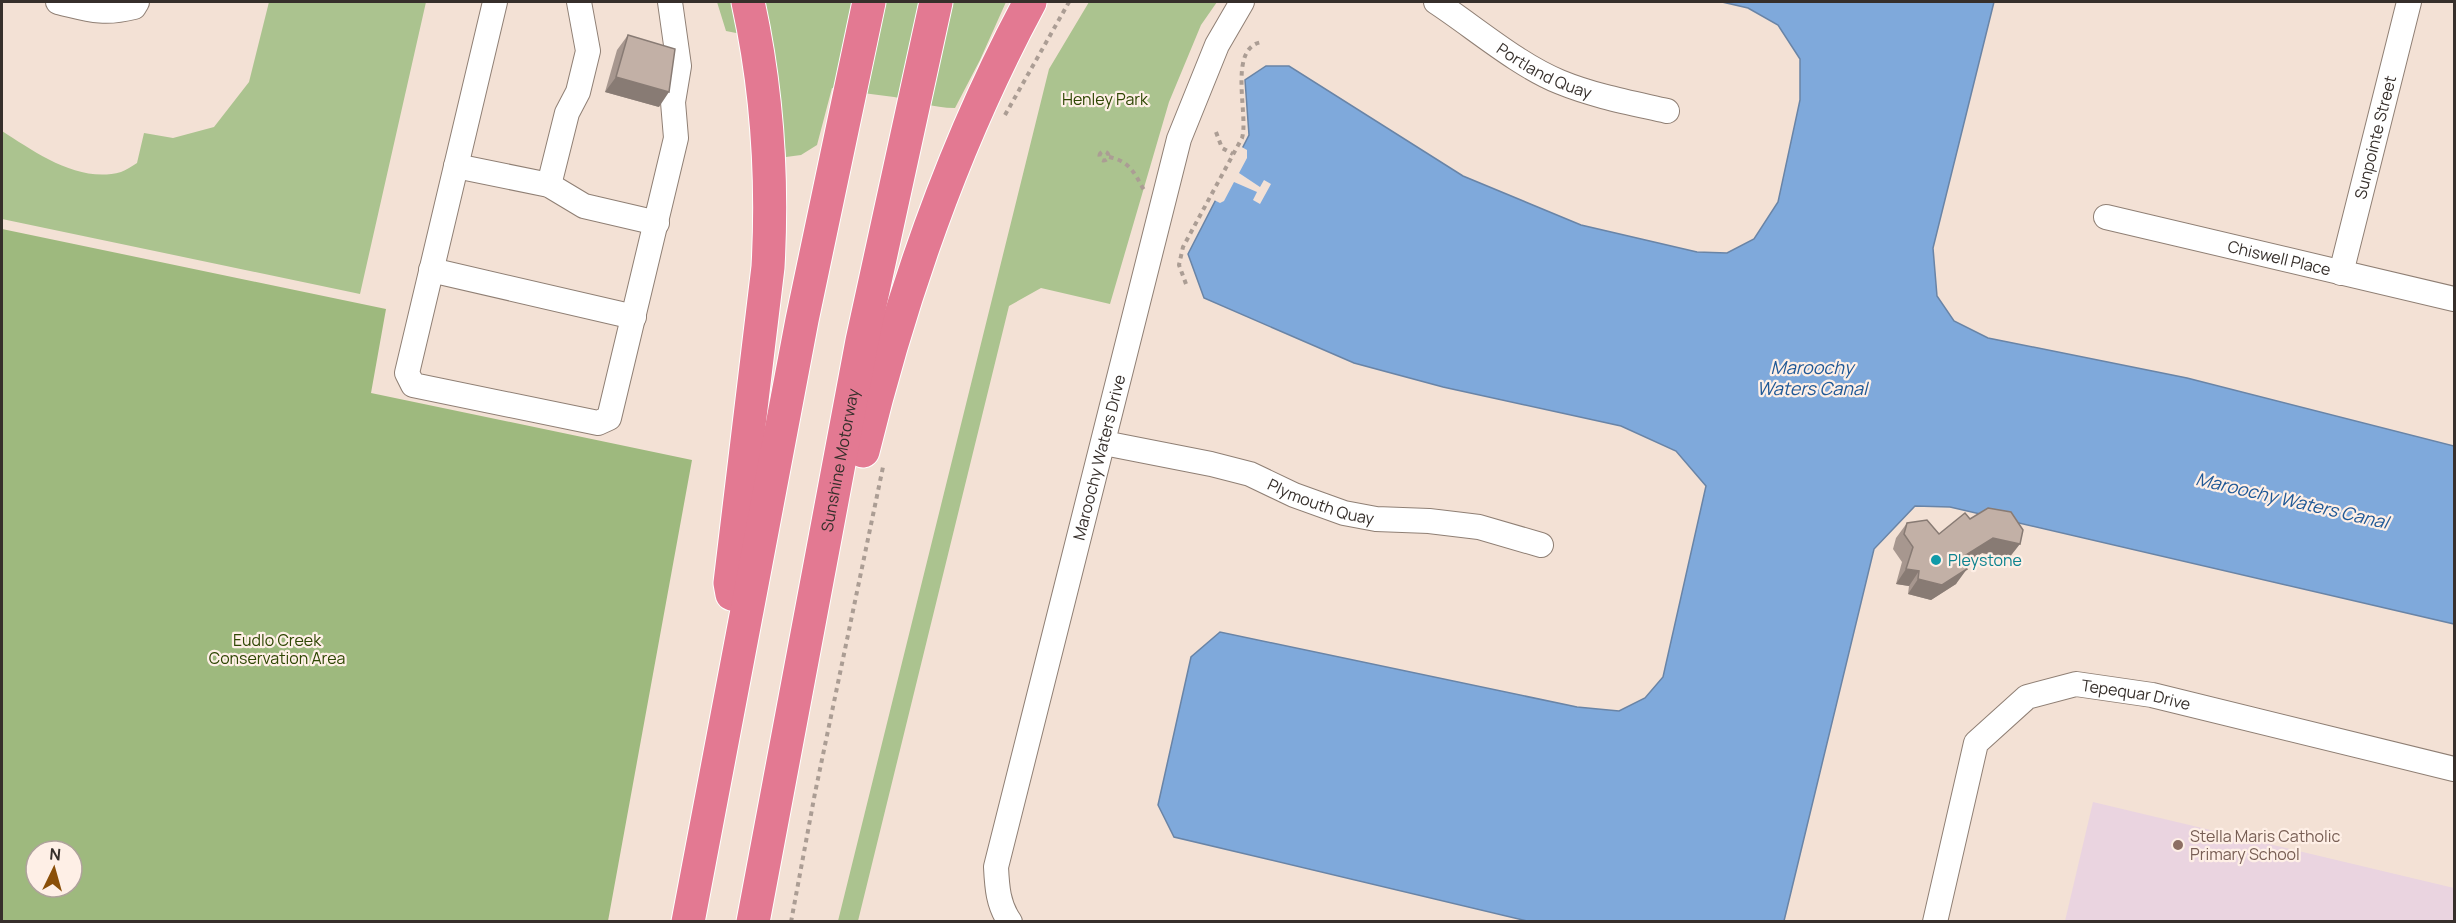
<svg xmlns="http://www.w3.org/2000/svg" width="2456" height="923" font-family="Manrope,sans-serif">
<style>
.education{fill:#ead4e0}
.green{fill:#abc38f}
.forest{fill:#9eb97e;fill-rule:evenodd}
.water{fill:#7fa9db;stroke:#6984a6;stroke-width:1.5}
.pier{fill:#f3e1d5}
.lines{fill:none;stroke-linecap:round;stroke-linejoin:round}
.minor-casing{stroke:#8f7f74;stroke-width:26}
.highway-casing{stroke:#fff;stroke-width:35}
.path{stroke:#ab9d94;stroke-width:4;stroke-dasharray:4.5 4.5;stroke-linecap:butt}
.minor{stroke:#fff;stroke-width:24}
.highway{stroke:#e37992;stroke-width:33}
.wall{fill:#a7978f}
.shaded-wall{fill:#887b74}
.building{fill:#c2b0a6;stroke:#887b74;stroke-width:1.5}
.culture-dot{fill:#0f9aa8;stroke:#feefe6;stroke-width:2}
.education-dot{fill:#8d6e63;stroke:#feefe6;stroke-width:2}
.labels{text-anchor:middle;stroke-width:4.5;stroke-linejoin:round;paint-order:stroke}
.street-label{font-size:16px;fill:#362f2b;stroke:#feefe6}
.park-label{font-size:16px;fill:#2e4603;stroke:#feefe6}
.culture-label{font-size:16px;fill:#0d838f;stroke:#feefe6;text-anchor:start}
.education-label{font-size:16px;fill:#785e54;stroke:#feefe6;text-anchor:start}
.water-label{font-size:18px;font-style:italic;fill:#1f5896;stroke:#feefe6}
</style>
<rect width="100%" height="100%" fill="#f3e1d5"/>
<path class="education" d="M 2093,802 L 2454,888 L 2454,921 L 2065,921 Z"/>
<path class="green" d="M 269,2 L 426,2 L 360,294 L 2,219 L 2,131 C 35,152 79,184 121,172 C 126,170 132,166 137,163 L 144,133 L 173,138 L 214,127 L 249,82 Z
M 717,2 L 1006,2 L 980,60 L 955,108 C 933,108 915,101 894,97 C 873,94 853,92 832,88 L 817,145 L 801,155 L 786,157 L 779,90 L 767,39 L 726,31 Z
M 1089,2 L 1217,2 L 1201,25 L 1169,102 L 1110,304 L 1041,288 L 1009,306 L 858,921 L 838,921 L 1049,69 Z"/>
<path class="forest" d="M 2,229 L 386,309 L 371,393 L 692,460 L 608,921 L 2,921 ZM 36,851 L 72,851 L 72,887 L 36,887 Z"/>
<path class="water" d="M 1722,2 L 1994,2 L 1933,248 L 1937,296 L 1954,321 L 1988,338 L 2187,378 L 2454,446 L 2454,624 L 1950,507 L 1915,506 L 1874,549 L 1784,921 L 1527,921 L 1174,837 L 1158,805 L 1191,657 L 1220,632 L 1577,707 L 1619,711 L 1645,698 L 1663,677 L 1706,486 L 1676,451 L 1621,426 L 1443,387 L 1354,363 L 1204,298 L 1188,254 L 1249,135 L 1245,80 L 1266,66 L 1289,66 L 1463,176 L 1581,225 L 1697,252 L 1727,253 L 1754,239 L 1778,202 L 1800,100 L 1800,59 L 1778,25 L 1748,8 Z"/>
<path class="pier" d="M 1240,146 L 1247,150 L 1247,158 L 1239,173 L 1260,187 L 1264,180 L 1271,184 L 1260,204 L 1253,200 L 1257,192 L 1234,182 L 1224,201 L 1220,203 L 1212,199 Z"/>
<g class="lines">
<g class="minor-casing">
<g id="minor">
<path d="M 58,2 C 88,9 102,15 134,7 L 137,2"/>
<path d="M 495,2 L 407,373 L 413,385 L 598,423 L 609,418 L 676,138 L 673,102 L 679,66 L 670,2"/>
<path id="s1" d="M 1436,2 C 1474,27 1518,65 1560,82 C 1594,96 1632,103 1667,111"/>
<path d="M 456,166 L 549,185 L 584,206 L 657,223"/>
<path d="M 549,185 L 567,113 L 578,92 L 588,51 L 579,2"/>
<path id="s2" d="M 2106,217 L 2454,299"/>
<path d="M 431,270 L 634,317"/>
<path id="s3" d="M 2341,273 L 2409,2"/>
<path id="s4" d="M 1104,443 L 1211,464 L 1250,474 L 1294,495 L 1344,513 L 1376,519 L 1429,521 L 1479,527 L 1541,545"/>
<path id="s5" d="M 1010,922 C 998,905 997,887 996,867 L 1179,139 L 1217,45 L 1242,2"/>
<path id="s6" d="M 1935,922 L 1976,743 L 2027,697 L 2076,684 L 2152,695 L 2454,769"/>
</g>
</g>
<g class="highway-casing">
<g id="highway">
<path d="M 863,451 C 901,296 954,143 1030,2"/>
<path d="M 732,594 L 730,583 L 768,267 C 773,177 767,89 748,2"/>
<path d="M 688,922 L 802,320 L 869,2"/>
<path id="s7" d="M 753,922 L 862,341 L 936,2"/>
</g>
</g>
<path class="path" d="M 1005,115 L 1069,2
M 1216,132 L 1222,148 L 1233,154
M1099.5 156a4.5 4.5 0 1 1 9 0a4.5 4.5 0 1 1-9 0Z
M 1109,157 C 1130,161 1135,174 1145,192
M 1186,284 L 1179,265 L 1183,247 L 1242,138 C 1249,116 1227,47 1262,42
M 791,922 L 815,793 L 883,467"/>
<use href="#minor" class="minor"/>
<use href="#highway" class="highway"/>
</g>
<path class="wall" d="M 628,35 L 659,107 L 605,92 L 617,50 Z
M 1970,519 L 2009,558 L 1982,553 L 1963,565 L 1956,584 L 1931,600 L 1908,594 L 1909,586 L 1896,584 L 1902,562 L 1893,549 L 1896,538 L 1907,523 L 1939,534 Z"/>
<path class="shaded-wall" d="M 616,77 L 669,92 L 659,107 L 605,92 Z
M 1993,538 L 2020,544 L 2009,558 L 1982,553 L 1948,575 L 1958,560 Z
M 1906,569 L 1919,571 L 1909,586 L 1896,584 Z
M 1967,569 L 1956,584 L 1931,600 L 1908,594 L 1918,579 Z"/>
<path class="building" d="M 628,35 L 675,49 L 669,92 L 616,77 Z
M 1988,508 L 2011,512 L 2023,530 L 2020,544 L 1993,538 L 1958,560 L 1967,569 L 1942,585 L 1918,579 L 1919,571 L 1906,569 L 1913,547 L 1904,534 L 1907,523 L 1927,520 L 1939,534 L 1965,513 L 1970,519 Z"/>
<circle class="culture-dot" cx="1936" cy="560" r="6"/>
<circle class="education-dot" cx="2178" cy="845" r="6"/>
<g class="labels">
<g class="street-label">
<text dy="6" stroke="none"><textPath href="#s1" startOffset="129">Portland Quay</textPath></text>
<text dy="6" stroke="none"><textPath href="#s3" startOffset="140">Sunpointe Street</textPath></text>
<text dy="6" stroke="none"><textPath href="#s2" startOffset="178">Chiswell Place</textPath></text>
<text dy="6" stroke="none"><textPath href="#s5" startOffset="480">Maroochy Waters Drive</textPath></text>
<text dy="6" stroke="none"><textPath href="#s7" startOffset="470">Sunshine Motorway</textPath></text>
<text dy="6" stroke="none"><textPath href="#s4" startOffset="226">Plymouth Quay</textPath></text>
<text dy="6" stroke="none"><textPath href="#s6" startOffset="364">Tepequar Drive</textPath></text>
</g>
<g class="park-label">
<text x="1105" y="105">Henley Park</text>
<text x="277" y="646">Eudlo Creek<tspan x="277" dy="18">Conservation Area</tspan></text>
</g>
<g class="culture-label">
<text x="1948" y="566">Pleystone</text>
</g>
<g class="education-label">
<text x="2190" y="842">Stella Maris Catholic<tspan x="2190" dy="18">Primary School</tspan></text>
</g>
<g class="water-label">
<text x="1812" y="374">Maroochy<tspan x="1812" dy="21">Waters Canal</tspan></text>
<text transform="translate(2292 501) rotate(13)" y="6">Maroochy Waters Canal</text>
</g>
</g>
<rect width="2456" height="923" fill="none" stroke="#362f2b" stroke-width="6"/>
<g transform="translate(54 869) rotate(5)"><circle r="28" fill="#feefe6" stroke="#aea29b" stroke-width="1.5"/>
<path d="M0-4.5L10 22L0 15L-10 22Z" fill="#8a4f09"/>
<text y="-9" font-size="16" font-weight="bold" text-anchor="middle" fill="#362f2b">N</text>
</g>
</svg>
